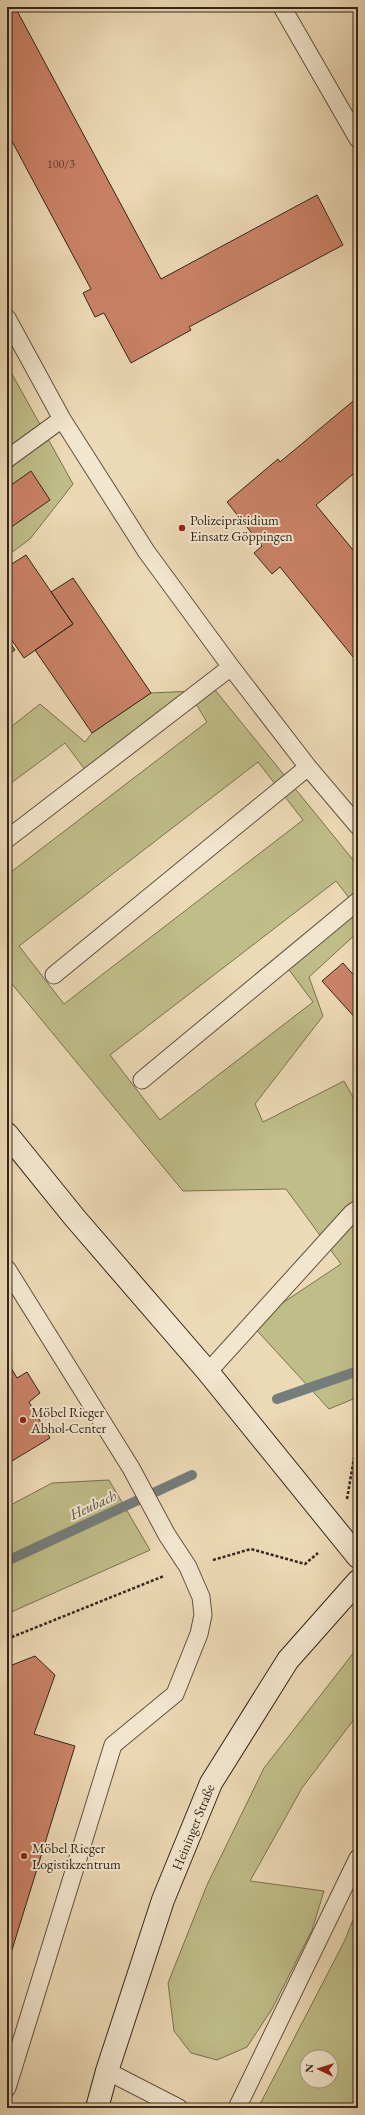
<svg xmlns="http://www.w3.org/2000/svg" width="365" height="2115" font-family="'EB Garamond',serif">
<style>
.green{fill:#bfbd88;stroke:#797152;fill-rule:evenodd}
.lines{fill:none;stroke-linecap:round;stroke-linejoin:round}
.stream{stroke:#747d7b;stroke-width:10}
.building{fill:#ca8267;stroke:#33251c}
.service-casing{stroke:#615242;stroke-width:19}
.secondary-casing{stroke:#33251c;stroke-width:24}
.path{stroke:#33251c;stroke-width:2.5;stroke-dasharray:3 2;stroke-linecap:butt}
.service{stroke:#f3e6cf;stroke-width:17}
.secondary{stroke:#f3e6cf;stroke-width:22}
.poi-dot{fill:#8f2418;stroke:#f3e6cf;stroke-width:1.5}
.labels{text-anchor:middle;stroke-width:4;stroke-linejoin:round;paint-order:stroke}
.number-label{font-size:12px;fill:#593c2f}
.poi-label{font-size:14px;fill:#33251c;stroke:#f3e6cf;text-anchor:start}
.street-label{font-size:14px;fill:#33251c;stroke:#f3e6cf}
.water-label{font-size:15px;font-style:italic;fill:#4e4a44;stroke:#f3e6cf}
</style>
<rect width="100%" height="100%" fill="#ecd9b5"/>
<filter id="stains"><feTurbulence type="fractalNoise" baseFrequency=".005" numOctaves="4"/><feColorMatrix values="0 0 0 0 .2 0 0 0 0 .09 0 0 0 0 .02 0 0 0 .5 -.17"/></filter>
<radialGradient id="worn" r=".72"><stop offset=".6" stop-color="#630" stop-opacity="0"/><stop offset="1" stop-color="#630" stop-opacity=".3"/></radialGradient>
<path class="green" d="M 7,365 L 73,484 L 30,539 L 7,556 Z
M 215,690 L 358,866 L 358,932 L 309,977 L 323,1016 L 255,1104 L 263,1122 L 344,1081 L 358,1106 L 358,1397 L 329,1409 L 251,1324 L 341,1264 L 286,1189 L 183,1191 L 7,978 L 7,875 L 207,722 L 193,699 L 92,779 L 65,743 L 7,786 L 7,730 L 40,704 L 85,742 L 92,733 L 151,693 ZM 258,762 L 303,820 L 64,1004 L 19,946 ZM 336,881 L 356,907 L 284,963 L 313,1002 L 160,1120 L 110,1055 Z
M 109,1480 L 150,1550 L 7,1614 L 7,1507 L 52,1483 Z
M 358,1647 L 358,1714 L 302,1788 L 250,1881 L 324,1891 L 312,1930 L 272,2009 L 247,2047 L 217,2060 L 191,2053 L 174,2031 L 168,1983 L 207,1885 L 264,1768 Z
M 358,1907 L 358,2108 L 258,2108 L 345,1940 ZM 307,2057 L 331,2057 L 331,2081 L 307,2081 Z"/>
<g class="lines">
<path class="stream" d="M 277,1399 L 358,1371
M 7,1561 L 192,1475"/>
</g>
<path class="building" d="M 7,7 L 15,7 L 161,279 L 317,195 L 343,245 L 189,327 L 191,330 L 131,363 L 104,313 L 95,317 L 83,293 L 91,289 L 7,132 Z
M 358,397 L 358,470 L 316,505 L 358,556 L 358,663 L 280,567 L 272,574 L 254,553 L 262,546 L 227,502 L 278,459 L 280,462 Z
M 31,471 L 50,500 L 7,530 L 7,488 Z
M 26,555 L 73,624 L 24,658 L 7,633 L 7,567 Z
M 73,578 L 151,693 L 92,733 L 35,650 L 73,624 L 51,592 Z
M 7,639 L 15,650 L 7,655 Z
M 343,963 L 358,980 L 358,1021 L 322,981 Z
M 7,1361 L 17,1378 L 27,1372 L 40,1393 L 29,1402 L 50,1438 L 7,1464 Z
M 35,1656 L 55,1675 L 34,1734 L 75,1746 L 7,1966 L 7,1667 Z"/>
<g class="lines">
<g class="service-casing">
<path id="service" d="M 282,7 L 358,139
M 7,318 L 62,419 L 146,551 L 231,667 L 308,767 L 358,826
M 7,459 L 62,419
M 7,839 L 231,667
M 54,975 L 308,767
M 142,1080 L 358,901
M 7,1269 L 131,1468 L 167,1535 L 188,1567 L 201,1597 L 203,1615 L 199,1634 L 175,1694 L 113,1745 L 7,2088
M 208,1372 L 352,1213 L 358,1209
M 107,2071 L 179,2108
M 237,2108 L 358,1858"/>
</g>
<g class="secondary-casing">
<path id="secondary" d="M 7,1134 L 75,1218 L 208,1372 L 358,1557
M 97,2108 L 107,2071 L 163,1900 L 211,1783 L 288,1660 L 358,1581"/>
</g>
<path class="path" d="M 347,1499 L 354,1458 L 358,1455
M 213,1560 L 251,1549 L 305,1564 L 318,1553
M 7,1639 L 164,1576"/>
<use href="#service" class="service"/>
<use href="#secondary" class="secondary"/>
</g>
<g class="poi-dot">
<circle cx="182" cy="528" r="4"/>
<circle cx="23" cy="1420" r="4"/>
<circle cx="24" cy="1856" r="4"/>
</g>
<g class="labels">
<g class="number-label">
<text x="61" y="168">100/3</text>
</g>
<g class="poi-label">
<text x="190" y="525">Polizeipräsidium<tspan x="190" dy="16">Einsatz Göppingen</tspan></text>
<text x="31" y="1417">Möbel Rieger<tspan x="31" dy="16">Abhol-Center</tspan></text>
<text x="32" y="1853">Möbel Rieger<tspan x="32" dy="16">Logistikzentrum</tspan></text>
</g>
<g class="street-label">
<text transform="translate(193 1827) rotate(-68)" y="5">Heininger Straße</text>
</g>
<g class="water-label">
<text transform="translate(93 1505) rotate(-25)" y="5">Heubach</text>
</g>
</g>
<rect width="365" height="2115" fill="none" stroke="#ecd9b5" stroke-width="24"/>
<rect x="8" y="8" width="349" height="2099" fill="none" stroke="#33251c" stroke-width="2"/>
<rect x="12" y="12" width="341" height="2091" fill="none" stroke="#33251c"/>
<g transform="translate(319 2069) rotate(274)"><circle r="19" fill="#f3e6cf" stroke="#a69987"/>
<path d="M0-3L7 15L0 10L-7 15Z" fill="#8f2418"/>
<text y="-6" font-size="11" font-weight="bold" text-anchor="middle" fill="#33251c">N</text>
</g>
<rect width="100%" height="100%" filter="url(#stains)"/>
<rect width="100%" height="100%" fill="url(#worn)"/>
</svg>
